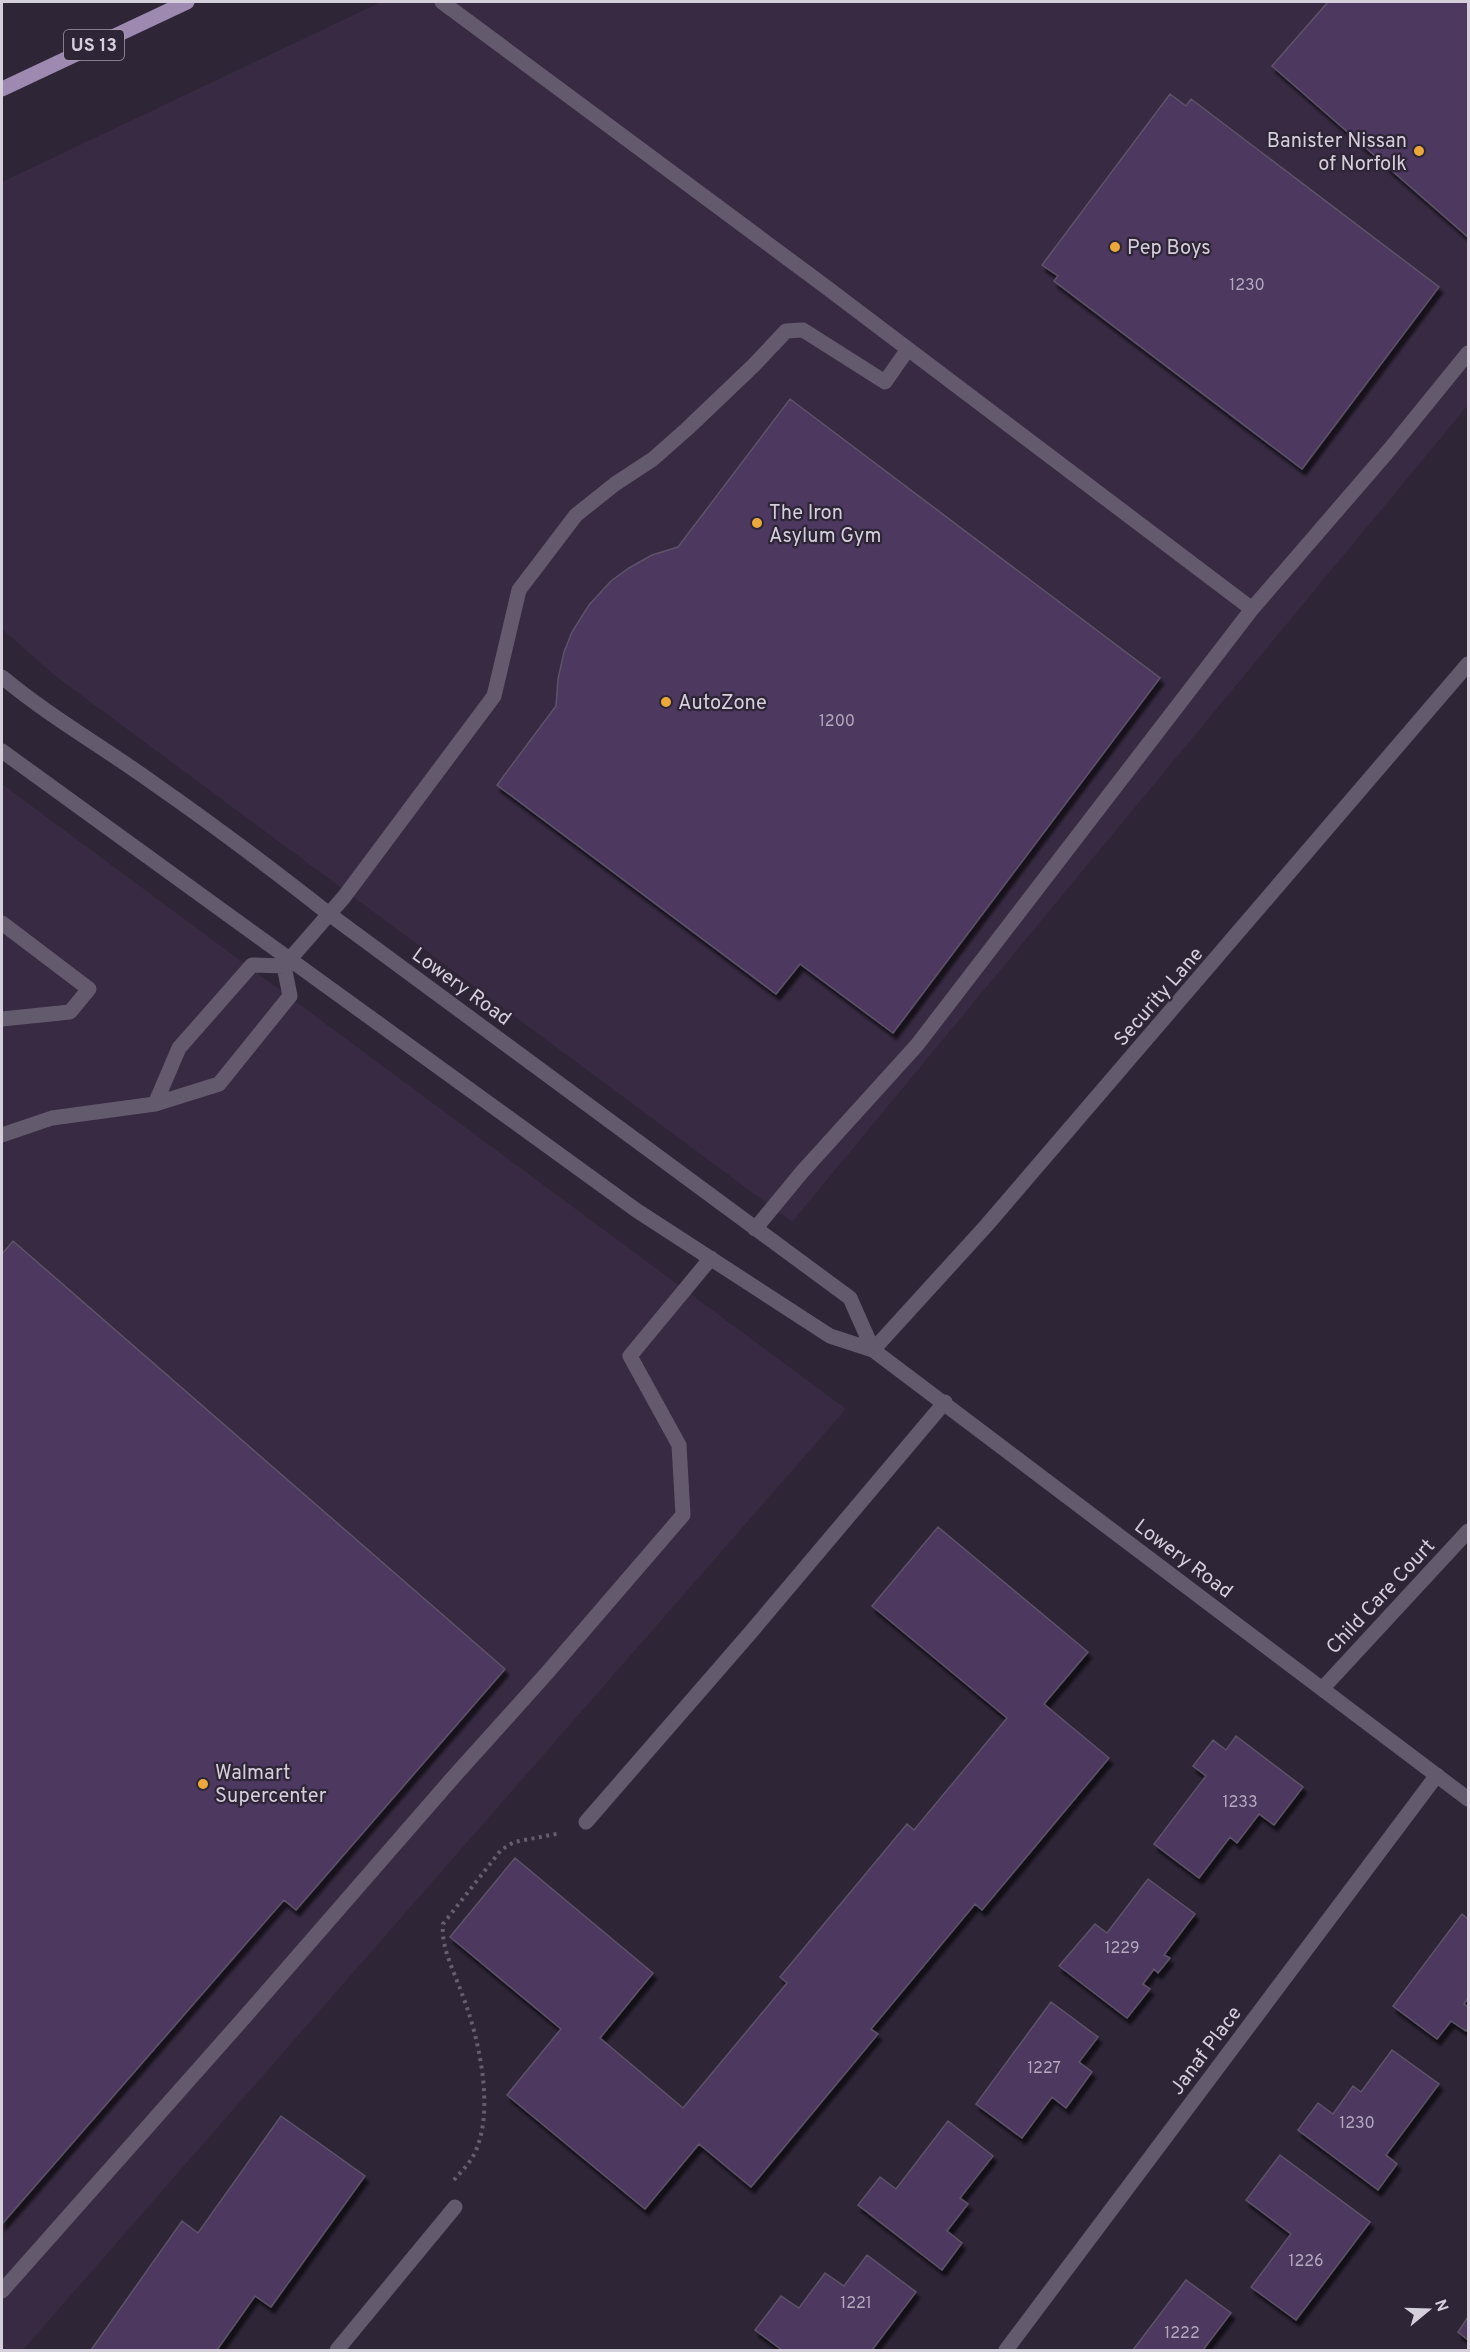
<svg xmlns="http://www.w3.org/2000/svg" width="1470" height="2352" font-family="Overpass,sans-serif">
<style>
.built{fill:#372a42}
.building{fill:#4d3760;stroke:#5d5368;stroke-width:1.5;filter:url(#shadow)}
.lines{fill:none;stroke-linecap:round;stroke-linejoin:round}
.path{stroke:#665e6e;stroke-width:4;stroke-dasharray:3 4.5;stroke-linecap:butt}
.minor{stroke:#645a6d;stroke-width:15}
.major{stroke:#9e89b1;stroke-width:15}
.poi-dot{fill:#eba93a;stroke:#2e2537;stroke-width:2}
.labels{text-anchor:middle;stroke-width:4.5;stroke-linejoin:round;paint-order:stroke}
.number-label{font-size:16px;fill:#b3a8bc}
.shield{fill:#2e2537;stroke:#a39baa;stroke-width:1.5}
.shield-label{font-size:18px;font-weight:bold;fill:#d5cedb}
.poi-label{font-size:20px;fill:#d5cedb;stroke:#2e2537;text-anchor:start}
.street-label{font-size:20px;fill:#d5cedb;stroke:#2e2537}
</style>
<defs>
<filter id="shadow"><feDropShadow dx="3.5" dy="6" stdDeviation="1.5" flood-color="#0009"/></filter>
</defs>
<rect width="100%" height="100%" fill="#2e2537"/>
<path class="built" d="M 381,2 L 1468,2 L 1468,405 L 792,1222 L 54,675 L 2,629 L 2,182 Z
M 2,784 L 846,1409 L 23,2350 L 2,2350 Z"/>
<path class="building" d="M 1328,2 L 1468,2 L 1468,237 L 1272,66 Z
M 1170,94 L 1186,106 L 1191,99 L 1439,287 L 1302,469 L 1054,281 L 1058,276 L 1042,265 Z
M 790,399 L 1160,678 L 893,1033 L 800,964 L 776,994 L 497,785 L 556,706 L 558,679 L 564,652 L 572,632 L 589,605 L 611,581 L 629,568 L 652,555 L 678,547 Z
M 13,1241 L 505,1669 L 296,1910 L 284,1900 L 2,2224 L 2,1254 Z
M 938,1527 L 1088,1652 L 1044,1704 L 1109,1758 L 982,1910 L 975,1904 L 871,2029 L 878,2034 L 751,2187 L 699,2144 L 645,2209 L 507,2095 L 561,2029 L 450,1937 L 515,1858 L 653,1973 L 600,2038 L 683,2108 L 787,1983 L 780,1977 L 907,1824 L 914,1830 L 1007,1718 L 872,1606 Z
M 1236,1736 L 1303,1787 L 1274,1825 L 1259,1814 L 1237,1843 L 1230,1837 L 1199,1878 L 1154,1844 L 1206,1776 L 1193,1766 L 1213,1740 L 1226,1750 Z
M 1148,1879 L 1195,1914 L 1164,1955 L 1170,1958 L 1158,1973 L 1154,1969 L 1143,1984 L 1150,1989 L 1127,2018 L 1059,1966 L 1095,1924 L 1107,1933 Z
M 1462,1914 L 1468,1919 L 1468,1998 L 1464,2004 L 1468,2007 L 1468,2028 L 1466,2031 L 1451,2021 L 1437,2039 L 1393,2006 Z
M 1051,2002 L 1098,2037 L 1079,2062 L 1092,2072 L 1066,2108 L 1052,2097 L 1022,2138 L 976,2104 Z
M 1392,2050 L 1439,2084 L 1386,2155 L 1397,2164 L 1378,2190 L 1298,2130 L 1318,2103 L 1333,2114 L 1353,2086 L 1361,2092 Z
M 281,2116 L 365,2176 L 271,2307 L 255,2296 L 217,2350 L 91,2350 L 182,2221 L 198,2233 Z
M 948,2121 L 993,2156 L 960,2198 L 968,2204 L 947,2231 L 962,2243 L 942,2270 L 858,2205 L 880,2177 L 896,2189 Z
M 1280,2155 L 1370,2222 L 1296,2320 L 1251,2287 L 1291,2234 L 1246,2200 Z
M 867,2255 L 916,2292 L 872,2350 L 782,2350 L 755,2330 L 781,2296 L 799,2308 L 825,2273 L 844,2286 Z
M 1186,2280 L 1231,2313 L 1203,2350 L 1133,2350 Z
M 1468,2317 L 1468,2340 L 1458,2332 Z"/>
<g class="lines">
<path class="path" d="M 454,2180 C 460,2173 467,2166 472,2158 C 497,2116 479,2037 462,1994 C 454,1971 441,1948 443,1924 L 501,1850 L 514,1842 L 561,1833"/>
<path class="minor" d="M 442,2 L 822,284 L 1252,609
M 2,677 C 50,717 105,748 156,785 C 215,826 273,870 329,914 L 850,1298 L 873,1350
M 2,751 L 636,1210 L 830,1336 L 873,1350 L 1468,1799
M 2,923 L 89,989 L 70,1012 L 2,1019
M 155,1104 L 179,1048 L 252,965 L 284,966 L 289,960 L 344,897 L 494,696 L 519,590 L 576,515 L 615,484 L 653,459 L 688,428 L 754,365 L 786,331 L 803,330 L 885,382 L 908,349
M 2,1135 L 52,1118 L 155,1104 L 219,1084 L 290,996 L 284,966
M 755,1229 L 802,1172 L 917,1045 L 1252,609 L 1390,449 L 1468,353
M 873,1350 L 986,1226 L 1468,664
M 1322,1689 L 1468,1531
M 586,1822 L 751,1632 L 945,1402
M 2,2291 L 243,2019 L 450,1781 L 547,1673 L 683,1515 L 679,1445 L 630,1356 L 711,1258
M 337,2350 L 455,2207
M 1006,2350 L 1437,1775"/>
<path class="major" d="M 2,89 L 187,2"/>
</g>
<g class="poi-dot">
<circle cx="1419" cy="151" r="6"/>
<circle cx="1115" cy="247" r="6"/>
<circle cx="757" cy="523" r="6"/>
<circle cx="666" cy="702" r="6"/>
<circle cx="203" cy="1784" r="6"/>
</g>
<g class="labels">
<g class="number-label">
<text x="1247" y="290">1230</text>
<text x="837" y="726">1200</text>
<text x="1240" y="1807">1233</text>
<text x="1122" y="1953">1229</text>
<text x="1044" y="2073">1227</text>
<text x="1357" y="2128">1230</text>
<text x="1306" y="2266">1226</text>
<text x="856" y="2308">1221</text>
<text x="1182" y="2338">1222</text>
</g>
<rect class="shield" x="64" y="30" width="60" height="30" rx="4.5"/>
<g class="shield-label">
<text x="94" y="51">US 13</text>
</g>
<g class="poi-label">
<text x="1407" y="147" text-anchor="end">Banister Nissan<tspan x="1407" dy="23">of Norfolk</tspan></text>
<text x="1127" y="254">Pep Boys</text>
<text x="769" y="519">The Iron<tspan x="769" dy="23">Asylum Gym</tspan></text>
<text x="678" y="709">AutoZone</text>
<text x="215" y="1779">Walmart<tspan x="215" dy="23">Supercenter</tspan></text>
</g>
<g class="street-label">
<text transform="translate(462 986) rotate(36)" y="7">Lowery Road</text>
<text transform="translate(1158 996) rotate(-49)" y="7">Security Lane</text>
<text transform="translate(1184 1558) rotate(37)" y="7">Lowery Road</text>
<text transform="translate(1380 1596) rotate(-47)" y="7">Child Care Court</text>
<text transform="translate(1205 2050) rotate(-53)" y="7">Janaf Place</text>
</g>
</g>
<rect width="1470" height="2352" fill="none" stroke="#d5cedb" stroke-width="6"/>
<g transform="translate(1428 2310) rotate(71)" stroke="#2e2537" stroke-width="4.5" paint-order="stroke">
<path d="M0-4.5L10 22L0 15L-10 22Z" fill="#d5cedb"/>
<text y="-9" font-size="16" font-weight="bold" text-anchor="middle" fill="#d5cedb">N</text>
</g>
</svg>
